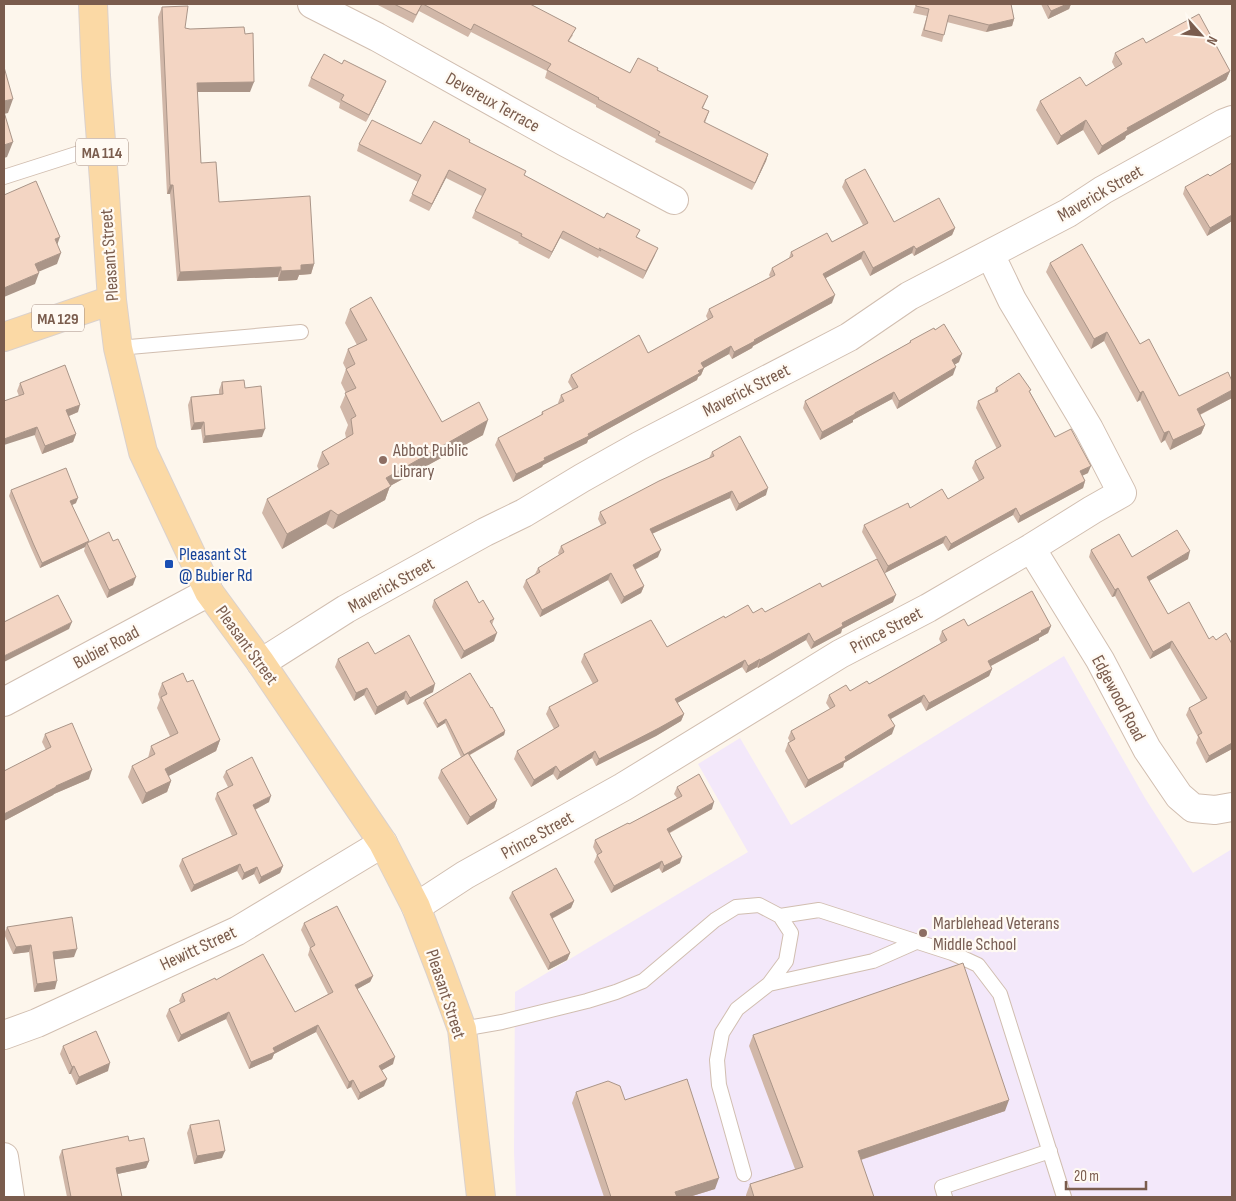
<svg xmlns="http://www.w3.org/2000/svg" width="1236" height="1201" font-family="'Sofia Sans Condensed',sans-serif">
<style>
.education{fill:#f3e8fa}
.lines{fill:none;stroke-linecap:round;stroke-linejoin:round}
.service-casing{stroke:#d1beb0;stroke-width:16}
.minor-casing{stroke:#d1beb0;stroke-width:30}
.primary-casing{stroke:#dad1cd;stroke-width:30}
.service{stroke:#fff;stroke-width:14}
.minor{stroke:#fff;stroke-width:28}
.primary{stroke:#fbd9a5;stroke-width:28}
.wall{fill:#d1b7a8}
.shaded-wall{fill:#aa9588}
.building{fill:#f3d5c3;stroke:#aa9588}
.education-dot{fill:#8d6e63;stroke:#fffaf3;stroke-width:2}
.transit-dot{fill:#1a4fb4;stroke:#fffaf3;stroke-width:2}
.labels{text-anchor:middle;stroke-width:4.5;stroke-linejoin:round;paint-order:stroke}
.shield{fill:#fffaf3;stroke:#a28b7f;stroke-width:1}
.shield-label{font-size:16px;font-weight:bold;fill:#7a5c4d}
.street-label{font-size:18px;fill:#7a5c4d;stroke:#fffaf3}
.education-label{font-size:18px;fill:#785e54;stroke:#fffaf3;text-anchor:start}
.transit-label{font-size:18px;fill:#164399;stroke:#fffaf3;text-anchor:start}
</style>
<rect width="100%" height="100%" fill="#fdf6ec"/>
<path class="education" d="M 1064,656 L 1145,798 L 1193,873 L 1232,849 L 1232,1197 L 516,1197 L 514,1152 L 515,992 L 748,852 L 698,764 L 740,738 L 791,825 Z"/>
<g class="lines">
<g class="service-casing">
<path id="service" d="M 4,177 L 101,146
M 118,348 L 301,332
M 780,916 L 819,910 L 952,953 L 978,965 L 1000,994 L 1064,1197
M 769,984 L 873,961 L 916,942
M 462,1029 L 502,1022 L 587,1001 L 616,992 L 643,981 L 715,920 L 736,907 L 759,905 L 780,916 L 791,933 L 786,961 L 769,984 L 737,1009 L 722,1033 L 717,1060 L 719,1085 L 744,1174
M 945,1197 L 942,1187 L 1050,1151"/>
</g>
<g class="minor-casing">
<path id="minor" d="M 312,4 L 377,37 L 565,142 L 674,200
M 1031,548 L 1100,660 L 1147,749 L 1179,796 L 1193,808 L 1215,810 L 1232,807
M 261,663 L 346,609 L 485,532 L 524,513 L 582,478 L 639,446 L 849,337 L 909,296 L 1068,213 L 1103,190 L 1224,123 L 1232,120
M 4,702 L 209,592
M 416,907 L 465,875 L 623,787 L 840,654 L 928,608 L 1031,548 L 1092,510 L 1122,493 L 1089,429 L 1012,300 L 990,254
M 4,1035 L 37,1023 L 237,931 L 383,843
M 4,1157 L 10,1197"/>
</g>
<g class="primary-casing">
<path id="primary" d="M 93,4 L 96,76 L 104,180 L 112,300 L 118,348 L 143,452 L 209,592 L 261,663 L 383,843 L 416,907 L 440,969 L 462,1029 L 481,1197
M 4,337 L 112,300"/>
</g>
<use href="#service" class="service"/>
<use href="#minor" class="minor"/>
<use href="#primary" class="primary"/>
</g>
<path class="wall" d="M 376,4 L 530,4 L 573,35 L 569,41 L 630,73 L 657,70 L 708,96 L 703,108 L 709,111 L 705,123 L 768,154 L 766,161 L 752,190 L 655,142 L 656,139 L 596,107 L 596,105 L 545,78 L 547,71 L 471,32 L 468,37 L 419,11 L 413,23 Z
M 916,4 L 1011,4 L 1014,19 L 1012,26 L 986,32 L 947,22 L 942,42 L 921,36 L 927,16 L 913,13 Z
M 1041,4 L 1071,4 L 1069,9 L 1048,19 Z
M 162,7 L 185,28 L 190,29 L 245,34 L 250,92 L 197,92 L 201,163 L 219,202 L 314,264 L 311,274 L 299,275 L 297,280 L 278,281 L 278,277 L 177,281 L 170,194 L 167,194 L 158,17 Z
M 1146,43 L 1230,71 L 1226,80 L 1126,136 L 1125,139 L 1098,155 L 1083,130 L 1057,145 L 1036,110 L 1040,101 L 1086,86 L 1115,68 L 1112,62 L 1115,53 Z
M 342,64 L 386,81 L 383,88 L 366,122 L 339,108 L 340,103 L 308,86 L 311,78 Z
M 469,142 L 524,175 L 637,237 L 655,255 L 643,279 L 599,256 L 598,258 L 560,238 L 549,259 L 518,243 L 519,242 L 472,218 L 475,211 L 482,196 L 446,178 L 429,211 L 409,201 L 418,182 L 357,151 L 359,144 L 421,144 Z
M 1232,163 L 1232,221 L 1207,236 L 1183,194 L 1185,187 L 1210,176 Z
M 845,180 L 894,222 L 955,228 L 952,235 L 914,256 L 912,253 L 870,276 L 861,259 L 826,278 L 832,303 L 753,346 L 752,348 L 732,359 L 729,354 L 704,368 L 701,375 L 698,377 L 697,380 L 588,440 L 587,443 L 543,465 L 542,467 L 513,482 L 495,445 L 498,438 L 541,415 L 542,412 L 559,404 L 558,403 L 561,395 L 573,390 L 568,382 L 571,375 L 648,353 L 708,320 L 706,316 L 709,309 L 770,277 L 769,275 L 772,268 L 789,258 L 791,252 L 832,242 L 863,225 L 842,187 Z
M 1050,263 L 1140,344 L 1179,396 L 1232,398 L 1200,415 L 1205,425 L 1201,434 L 1170,450 L 1165,440 L 1161,443 L 1140,400 L 1137,402 L 1104,341 L 1091,349 L 1046,272 Z
M 350,309 L 442,422 L 483,435 L 390,486 L 385,500 L 333,529 L 326,524 L 282,549 L 262,513 L 267,499 L 319,470 L 317,466 L 322,452 L 346,438 L 345,433 L 348,425 L 340,407 L 346,393 L 341,383 L 346,369 L 343,363 L 348,349 L 357,345 L 345,323 Z
M 910,341 L 959,362 L 954,365 L 953,375 L 897,409 L 892,399 L 853,420 L 853,422 L 820,440 L 803,408 L 805,401 L 909,343 Z
M 222,382 L 245,388 L 262,437 L 203,443 L 201,429 L 191,430 L 188,405 L 191,397 L 219,394 L 219,390 Z
M 20,383 L 78,412 L 69,416 L 76,434 L 73,442 L 42,454 L 17,391 Z
M 996,388 L 1030,392 L 1055,437 L 1088,473 L 1082,476 L 1085,481 L 1083,488 L 1018,523 L 1013,515 L 948,551 L 943,543 L 885,573 L 893,602 L 842,629 L 841,633 L 811,649 L 806,640 L 758,668 L 757,667 L 746,673 L 742,667 L 677,703 L 684,714 L 681,721 L 656,736 L 596,766 L 592,758 L 557,780 L 553,774 L 531,787 L 514,759 L 517,751 L 554,729 L 546,714 L 549,707 L 593,684 L 581,662 L 584,654 L 667,647 L 725,618 L 753,613 L 765,612 L 822,587 L 877,559 L 862,532 L 864,525 L 910,508 L 948,499 L 979,481 L 972,468 L 975,461 L 997,449 L 976,408 L 978,401 L 994,393 Z
M 712,452 L 766,495 L 736,511 L 730,498 L 652,534 L 658,557 L 635,570 L 644,586 L 641,593 L 621,604 L 608,580 L 540,617 L 523,587 L 526,580 L 535,574 L 538,568 L 559,555 L 558,553 L 561,546 L 601,525 L 598,519 L 600,512 L 709,458 Z
M 11,490 L 76,503 L 72,505 L 88,543 L 133,585 L 107,598 L 84,551 L 85,547 L 40,568 L 31,548 L 9,496 Z
M 1091,550 L 1132,557 L 1188,559 L 1149,581 L 1168,614 L 1209,639 L 1232,644 L 1232,749 L 1206,763 L 1196,743 L 1198,737 L 1186,715 L 1189,708 L 1201,701 L 1170,648 L 1150,659 L 1115,596 L 1112,597 L 1089,557 Z
M 434,600 L 479,603 L 494,619 L 492,625 L 494,641 L 461,659 L 432,607 Z
M 968,626 L 1051,626 L 1048,633 L 1039,638 L 1039,640 L 991,666 L 992,669 L 989,676 L 926,711 L 921,702 L 891,719 L 892,734 L 844,763 L 843,767 L 805,788 L 785,751 L 788,743 L 790,742 L 788,738 L 791,731 L 830,709 L 826,703 L 829,695 L 850,691 L 869,684 L 941,643 L 939,639 L 942,631 Z
M 375,654 L 433,692 L 407,705 L 404,699 L 375,715 L 364,695 L 354,701 L 335,667 L 338,659 Z
M 187,682 L 220,740 L 216,751 L 168,776 L 171,781 L 167,792 L 142,804 L 128,777 L 132,766 L 148,758 L 151,746 L 170,736 L 157,708 L 160,700 L 158,694 L 162,683 Z
M 425,700 L 505,731 L 504,735 L 470,755 L 497,800 L 494,808 L 467,825 L 438,778 L 441,770 L 461,757 L 445,723 L 437,728 L 423,703 Z
M 45,734 L 89,779 L 54,794 L 53,795 L 4,821 L 4,771 L 46,750 L 42,742 Z
M 226,771 L 269,802 L 255,810 L 283,866 L 280,873 L 259,884 L 254,874 L 242,880 L 237,871 L 191,892 L 179,866 L 182,859 L 232,836 L 215,799 L 217,793 L 228,787 L 223,777 Z
M 677,787 L 712,809 L 670,833 L 680,863 L 662,873 L 659,868 L 611,893 L 594,862 L 597,855 L 593,847 L 595,840 L 629,824 L 677,798 L 674,794 Z
M 512,892 L 574,901 L 571,908 L 552,919 L 570,953 L 567,960 L 548,970 L 509,898 Z
M 304,923 L 373,976 L 370,982 L 357,989 L 393,1064 L 382,1070 L 384,1086 L 358,1100 L 351,1087 L 347,1089 L 316,1032 L 274,1054 L 272,1059 L 249,1069 L 226,1019 L 178,1042 L 166,1016 L 169,1009 L 181,1004 L 179,1001 L 182,994 L 216,980 L 295,1012 L 328,994 L 308,955 L 310,948 L 301,930 Z
M 7,927 L 74,957 L 54,959 L 55,989 L 34,992 L 29,952 L 13,954 L 4,934 Z
M 753,1035 L 1005,1111 L 861,1160 L 874,1197 L 746,1197 L 746,1195 L 750,1184 L 795,1169 L 749,1046 Z
M 63,1046 L 108,1071 L 76,1085 L 71,1074 L 69,1074 L 60,1054 Z
M 576,1092 L 625,1100 L 715,1189 L 689,1197 L 604,1197 L 572,1103 Z
M 190,1125 L 222,1158 L 194,1164 L 187,1133 Z
M 129,1141 L 149,1161 L 146,1168 L 117,1174 L 122,1197 L 67,1197 L 59,1157 L 62,1150 Z"/>
<path class="shaded-wall" d="M 1067,4 L 1071,4 L 1069,9 L 1048,19 L 1051,11 Z
M 1014,19 L 1012,26 L 986,32 L 989,25 Z
M 1230,71 L 1226,80 L 1126,136 L 1125,139 L 1098,155 L 1102,146 L 1127,128 Z
M 386,81 L 383,88 L 366,122 L 369,115 Z
M 254,82 L 250,92 L 193,92 L 197,83 Z
M 13,99 L 8,113 L 4,114 L 4,101 Z
M 1086,120 L 1083,130 L 1057,145 L 1061,136 Z
M 13,142 L 7,157 L 4,158 L 4,145 Z
M 768,154 L 766,161 L 752,190 L 755,183 Z
M 449,170 L 446,178 L 429,211 L 432,204 Z
M 170,185 L 173,185 L 170,194 L 167,194 Z
M 1232,215 L 1232,221 L 1207,236 L 1210,228 Z
M 955,228 L 952,235 L 914,256 L 916,249 Z
M 563,231 L 560,238 L 549,259 L 552,252 Z
M 60,237 L 56,248 L 55,239 Z
M 914,246 L 912,253 L 870,276 L 873,268 Z
M 658,248 L 655,255 L 643,279 L 646,271 Z
M 864,251 L 861,259 L 820,281 L 823,274 Z
M 61,253 L 57,264 L 31,275 L 35,264 Z
M 314,264 L 311,274 L 299,275 L 297,280 L 278,281 L 281,271 L 301,265 Z
M 281,267 L 278,277 L 177,281 L 180,272 Z
M 39,273 L 35,284 L 4,297 L 4,288 Z
M 835,295 L 832,303 L 753,346 L 752,348 L 732,359 L 734,352 L 754,340 Z
M 1107,332 L 1104,341 L 1091,349 L 1094,339 Z
M 731,346 L 729,354 L 702,369 L 704,368 L 701,375 L 698,377 L 697,380 L 588,440 L 587,443 L 543,465 L 542,467 L 513,482 L 516,474 L 588,434 L 701,363 Z
M 962,354 L 959,362 L 949,368 L 952,360 Z
M 956,367 L 953,375 L 897,409 L 899,401 Z
M 1232,390 L 1232,398 L 1193,418 L 1197,409 Z
M 1143,391 L 1140,400 L 1137,402 L 1140,393 Z
M 894,392 L 892,399 L 853,420 L 853,422 L 820,440 L 822,432 L 855,413 Z
M 80,405 L 78,412 L 64,418 L 66,410 Z
M 488,420 L 483,435 L 390,486 L 385,500 L 333,529 L 338,515 L 386,478 Z
M 204,422 L 201,429 L 191,430 L 194,423 Z
M 1205,425 L 1201,434 L 1170,450 L 1173,440 Z
M 37,427 L 35,435 L 4,445 L 4,439 Z
M 265,429 L 262,437 L 203,443 L 205,436 Z
M 1169,431 L 1165,440 L 1161,443 L 1164,433 Z
M 76,434 L 73,442 L 42,454 L 45,446 Z
M 1091,466 L 1088,473 L 1077,478 L 1080,471 Z
M 1085,481 L 1083,488 L 1018,523 L 1020,516 Z
M 768,488 L 766,495 L 736,511 L 739,504 Z
M 732,491 L 730,498 L 647,536 L 650,529 Z
M 78,498 L 76,503 L 68,507 L 70,501 Z
M 1016,508 L 1013,515 L 948,551 L 951,544 Z
M 331,510 L 326,524 L 282,549 L 287,534 Z
M 946,536 L 943,543 L 885,573 L 888,566 Z
M 89,541 L 88,545 L 87,543 L 85,547 L 40,568 L 42,563 Z
M 661,550 L 658,557 L 630,572 L 633,565 Z
M 1190,551 L 1188,559 L 1144,584 L 1147,577 Z
M 611,573 L 608,580 L 540,617 L 542,610 Z
M 136,577 L 133,585 L 107,598 L 109,590 Z
M 644,586 L 641,593 L 621,604 L 624,597 Z
M 1118,588 L 1115,596 L 1112,597 L 1115,590 Z
M 896,595 L 893,602 L 842,629 L 841,633 L 811,649 L 814,642 L 842,623 Z
M 72,622 L 69,629 L 4,662 L 4,656 Z
M 1051,626 L 1048,633 L 1039,638 L 1039,640 L 985,669 L 988,661 Z
M 497,633 L 494,641 L 461,659 L 464,651 Z
M 809,633 L 806,640 L 758,668 L 760,660 Z
M 1172,641 L 1170,648 L 1150,659 L 1153,652 Z
M 760,659 L 757,667 L 746,673 L 748,666 Z
M 745,660 L 742,667 L 672,706 L 675,699 Z
M 992,669 L 989,676 L 926,711 L 929,703 Z
M 435,684 L 433,692 L 407,705 L 410,698 Z
M 367,688 L 364,695 L 354,701 L 356,693 Z
M 406,691 L 404,699 L 375,715 L 377,707 Z
M 924,695 L 921,702 L 885,722 L 888,715 Z
M 684,714 L 681,721 L 656,736 L 596,766 L 599,759 Z
M 446,719 L 445,723 L 437,728 L 438,724 Z
M 895,726 L 892,734 L 844,763 L 843,767 L 805,788 L 808,780 Z
M 505,731 L 504,735 L 462,759 L 464,755 Z
M 220,740 L 216,751 L 161,780 L 165,769 Z
M 1232,743 L 1232,749 L 1206,763 L 1209,756 Z
M 595,751 L 592,758 L 557,780 L 560,772 Z
M 556,766 L 553,774 L 531,787 L 534,780 Z
M 92,770 L 89,779 L 54,794 L 53,795 L 4,821 L 4,814 L 56,786 Z
M 171,781 L 167,792 L 142,804 L 146,793 Z
M 271,796 L 269,802 L 250,812 L 253,805 Z
M 497,800 L 494,808 L 467,825 L 470,817 Z
M 714,802 L 712,809 L 665,835 L 667,829 Z
M 682,857 L 680,863 L 662,873 L 664,866 Z
M 662,861 L 659,868 L 611,893 L 614,886 Z
M 240,864 L 237,871 L 191,892 L 194,885 Z
M 283,866 L 280,873 L 259,884 L 261,877 Z
M 257,867 L 254,874 L 242,880 L 244,873 Z
M 574,901 L 571,908 L 547,921 L 550,914 Z
M 31,945 L 29,952 L 13,954 L 16,947 Z
M 77,949 L 74,957 L 50,960 L 53,952 Z
M 570,953 L 567,960 L 548,970 L 550,963 Z
M 373,976 L 370,982 L 352,992 L 355,985 Z
M 57,981 L 55,989 L 34,992 L 37,984 Z
M 229,1012 L 226,1019 L 178,1042 L 181,1035 Z
M 318,1025 L 316,1032 L 274,1054 L 272,1059 L 249,1069 L 251,1062 L 273,1048 Z
M 395,1057 L 393,1064 L 377,1073 L 379,1066 Z
M 110,1063 L 108,1071 L 76,1085 L 79,1077 Z
M 74,1066 L 71,1074 L 69,1074 L 72,1067 Z
M 387,1079 L 384,1086 L 358,1100 L 360,1093 Z
M 353,1080 L 351,1087 L 347,1089 L 349,1082 Z
M 1009,1100 L 1005,1111 L 854,1162 L 858,1151 Z
M 225,1151 L 222,1158 L 194,1164 L 197,1156 Z
M 149,1161 L 146,1168 L 113,1175 L 116,1168 Z
M 719,1178 L 715,1189 L 689,1197 L 673,1197 L 675,1192 Z"/>
<path class="building" d="M 394,4 L 422,4 L 416,15 Z
M 423,4 L 530,4 L 576,28 L 568,41 L 630,73 L 638,58 L 658,68 L 657,70 L 708,96 L 702,108 L 709,111 L 704,122 L 768,154 L 755,183 L 658,135 L 660,132 L 598,99 L 599,98 L 547,70 L 551,64 L 474,24 L 471,30 Z
M 916,4 L 1011,4 L 1014,19 L 989,25 L 949,15 L 944,35 L 924,30 L 929,9 L 916,6 Z
M 1047,4 L 1067,4 L 1051,11 Z
M 188,6 L 185,28 L 190,29 L 244,27 L 245,34 L 253,33 L 254,82 L 197,83 L 201,163 L 216,162 L 219,202 L 310,196 L 314,264 L 301,265 L 301,270 L 281,271 L 281,267 L 180,272 L 173,185 L 170,185 L 162,7 Z
M 1199,14 L 1230,71 L 1127,128 L 1128,130 L 1102,146 L 1086,120 L 1061,136 L 1040,101 L 1080,77 L 1086,86 L 1122,64 L 1115,53 L 1143,38 L 1146,43 Z
M 324,54 L 342,64 L 344,60 L 386,81 L 369,115 L 341,100 L 344,95 L 311,78 Z
M 4,67 L 13,99 L 4,101 Z
M 4,112 L 13,142 L 4,145 Z
M 372,120 L 421,144 L 434,121 L 470,140 L 469,142 L 526,171 L 524,175 L 604,218 L 607,213 L 640,230 L 636,237 L 658,248 L 646,271 L 599,248 L 601,251 L 563,231 L 552,252 L 521,236 L 522,234 L 475,211 L 486,189 L 449,170 L 432,204 L 412,194 L 421,175 L 359,144 Z
M 1232,163 L 1232,215 L 1210,228 L 1185,187 L 1208,174 L 1210,176 Z
M 865,169 L 894,222 L 939,198 L 955,228 L 916,249 L 914,246 L 873,268 L 864,251 L 823,274 L 835,295 L 754,340 L 755,341 L 734,352 L 731,346 L 701,363 L 704,368 L 698,371 L 700,373 L 588,434 L 589,436 L 544,458 L 545,460 L 516,474 L 498,438 L 543,414 L 542,412 L 564,401 L 561,395 L 578,387 L 571,375 L 639,335 L 648,353 L 713,317 L 709,309 L 775,275 L 772,268 L 793,256 L 791,252 L 827,233 L 832,242 L 868,223 L 845,180 Z
M 36,181 L 60,237 L 55,239 L 61,253 L 35,264 L 39,273 L 4,288 L 4,195 Z
M 1082,244 L 1140,344 L 1149,339 L 1179,396 L 1228,372 L 1232,381 L 1232,390 L 1197,409 L 1205,425 L 1173,440 L 1169,431 L 1164,433 L 1143,391 L 1140,393 L 1107,332 L 1094,339 L 1050,263 Z
M 371,297 L 442,422 L 479,402 L 488,420 L 386,478 L 391,486 L 338,515 L 331,510 L 287,534 L 267,499 L 329,464 L 322,452 L 353,434 L 351,419 L 356,416 L 345,393 L 356,388 L 346,369 L 355,364 L 348,349 L 367,340 L 350,309 Z
M 944,324 L 962,354 L 952,360 L 956,367 L 899,401 L 894,392 L 855,413 L 855,414 L 822,432 L 805,401 L 911,342 L 910,341 L 934,328 L 935,330 Z
M 65,365 L 80,405 L 66,410 L 76,434 L 45,446 L 37,427 L 4,439 L 4,401 L 24,394 L 20,383 Z
M 1019,373 L 1031,390 L 1029,391 L 1055,437 L 1071,429 L 1091,466 L 1080,471 L 1085,481 L 1020,516 L 1016,508 L 951,544 L 946,536 L 888,566 L 864,525 L 908,503 L 910,508 L 942,489 L 948,499 L 984,478 L 975,461 L 1001,446 L 978,401 L 998,391 L 996,388 Z
M 244,380 L 245,388 L 261,386 L 265,429 L 205,436 L 204,422 L 194,423 L 191,397 L 223,394 L 222,382 Z
M 740,436 L 768,488 L 739,504 L 732,491 L 650,529 L 661,550 L 633,565 L 644,586 L 624,597 L 611,573 L 542,610 L 526,580 L 540,572 L 538,568 L 564,552 L 561,546 L 606,523 L 600,512 L 659,481 L 714,456 L 712,452 Z
M 66,468 L 78,498 L 70,501 L 89,541 L 42,563 L 33,543 L 11,490 Z
M 1177,530 L 1190,551 L 1147,577 L 1168,614 L 1189,602 L 1209,639 L 1213,636 L 1216,640 L 1226,633 L 1232,644 L 1232,743 L 1209,756 L 1198,735 L 1202,733 L 1189,708 L 1207,698 L 1172,641 L 1153,652 L 1118,588 L 1115,590 L 1091,550 L 1119,534 L 1132,557 Z
M 109,532 L 113,541 L 118,539 L 136,577 L 109,590 L 87,543 Z
M 877,559 L 896,595 L 842,623 L 843,626 L 814,642 L 809,633 L 760,660 L 760,659 L 748,666 L 745,660 L 675,699 L 684,714 L 659,728 L 599,759 L 595,751 L 560,772 L 556,766 L 534,780 L 517,751 L 559,726 L 549,707 L 598,681 L 584,654 L 651,620 L 667,647 L 724,616 L 725,618 L 748,605 L 753,613 L 762,608 L 765,612 L 820,583 L 822,587 Z
M 467,581 L 479,603 L 483,600 L 494,619 L 490,621 L 497,633 L 464,651 L 434,600 Z
M 1032,591 L 1051,626 L 1041,631 L 1042,632 L 988,661 L 992,669 L 970,681 L 929,703 L 924,695 L 888,715 L 895,726 L 845,757 L 846,760 L 808,780 L 788,743 L 795,739 L 791,731 L 835,706 L 829,695 L 846,685 L 850,691 L 867,681 L 869,684 L 947,640 L 942,631 L 964,619 L 968,626 Z
M 58,595 L 72,622 L 4,656 L 4,622 Z
M 409,635 L 435,684 L 410,698 L 406,691 L 377,707 L 367,688 L 356,693 L 338,659 L 368,642 L 375,654 Z
M 183,673 L 187,682 L 193,680 L 220,740 L 165,769 L 171,781 L 146,793 L 132,766 L 155,754 L 151,746 L 178,733 L 161,697 L 167,694 L 162,683 Z
M 470,673 L 491,708 L 492,707 L 505,731 L 464,755 L 446,719 L 438,724 L 425,700 Z
M 72,723 L 92,770 L 56,786 L 56,787 L 4,814 L 4,771 L 51,747 L 45,734 Z
M 468,753 L 497,800 L 470,817 L 441,770 Z
M 252,757 L 271,796 L 253,805 L 283,866 L 261,877 L 257,867 L 244,873 L 240,864 L 194,885 L 182,859 L 237,834 L 217,793 L 233,785 L 226,771 Z
M 699,774 L 714,802 L 667,829 L 682,857 L 664,866 L 662,861 L 614,886 L 597,855 L 602,852 L 595,840 L 628,823 L 629,824 L 682,796 L 677,787 Z
M 556,868 L 574,901 L 550,914 L 570,953 L 550,963 L 512,892 Z
M 337,906 L 373,976 L 355,985 L 395,1057 L 379,1066 L 387,1079 L 360,1093 L 353,1080 L 349,1082 L 318,1025 L 273,1048 L 275,1052 L 251,1062 L 229,1012 L 181,1035 L 169,1009 L 185,1001 L 182,994 L 215,978 L 216,980 L 263,954 L 295,1012 L 333,992 L 310,948 L 315,945 L 304,923 Z
M 72,917 L 77,949 L 53,952 L 57,981 L 37,984 L 31,945 L 16,947 L 7,927 Z
M 963,963 L 1009,1100 L 858,1151 L 874,1197 L 754,1197 L 750,1184 L 803,1167 L 753,1035 Z
M 96,1031 L 110,1063 L 79,1077 L 74,1066 L 72,1067 L 63,1046 Z
M 687,1079 L 719,1178 L 675,1192 L 677,1197 L 611,1197 L 576,1092 L 608,1081 L 620,1086 L 625,1100 Z
M 219,1120 L 225,1151 L 197,1156 L 190,1125 Z
M 128,1136 L 129,1141 L 144,1138 L 149,1161 L 116,1168 L 122,1197 L 71,1197 L 62,1150 Z"/>
<g class="education-dot">
<circle cx="383" cy="460" r="5"/>
<circle cx="923" cy="933" r="5"/>
</g>
<rect class="transit-dot" x="164" y="559" width="10" height="10" rx="2.5"/>
<g class="labels">
<g class="shield">
<rect x="76" y="138.5" width="52" height="27" rx="4"/>
<rect x="32" y="304.5" width="52" height="27" rx="4"/>
</g>
<g class="shield-label">
<text x="102" y="158">MA 114</text>
<text x="58" y="324">MA 129</text>
</g>
<g class="street-label">
<text transform="translate(493 102) rotate(29)" y="6">Devereux Terrace</text>
<text transform="translate(1100 193) rotate(-30)" y="6">Maverick Street</text>
<text transform="translate(109 255) rotate(-94)" y="6">Pleasant Street</text>
<text transform="translate(746 390) rotate(-27)" y="6">Maverick Street</text>
<text transform="translate(391 585) rotate(-29)" y="6">Maverick Street</text>
<text transform="translate(886 630) rotate(-28)" y="6">Prince Street</text>
<text transform="translate(247 645) rotate(54)" y="6">Pleasant Street</text>
<text transform="translate(106 647) rotate(-28)" y="6">Bubier Road</text>
<text transform="translate(1119 698) rotate(62)" y="6">Edgewood Road</text>
<text transform="translate(537 835) rotate(-29)" y="6">Prince Street</text>
<text transform="translate(198 948) rotate(-25)" y="6">Hewitt Street</text>
<text transform="translate(446 994) rotate(72)" y="6">Pleasant Street</text>
</g>
<g class="education-label">
<text x="393" y="456">Abbot Public<tspan x="393" dy="21">Library</tspan></text>
<text x="933" y="929">Marblehead Veterans<tspan x="933" dy="21">Middle School</tspan></text>
</g>
<g class="transit-label">
<text x="179" y="560">Pleasant St<tspan x="179" dy="21">@ Bubier Rd</tspan></text>
</g>
</g>
<rect width="1236" height="1201" fill="none" stroke="#7a5c4d" stroke-width="10"/>
<g transform="translate(1201 35) rotate(117)" stroke="#fffaf3" stroke-width="4" paint-order="stroke">
<path d="M0-4L9 19L0 12L-9 19Z" fill="#7a5c4d"/>
<text y="-8" font-size="14" font-weight="bold" text-anchor="middle" fill="#7a5c4d">N</text>
</g>
<path d="M1066 1181v8h80v-8" fill="none" stroke="#7a5c4d" stroke-width="2.5"/>
<text x="1074" y="1181" font-size="15" fill="#7a5c4d" stroke="#fffaf3" stroke-width="4" paint-order="stroke">20 m</text>
</svg>
